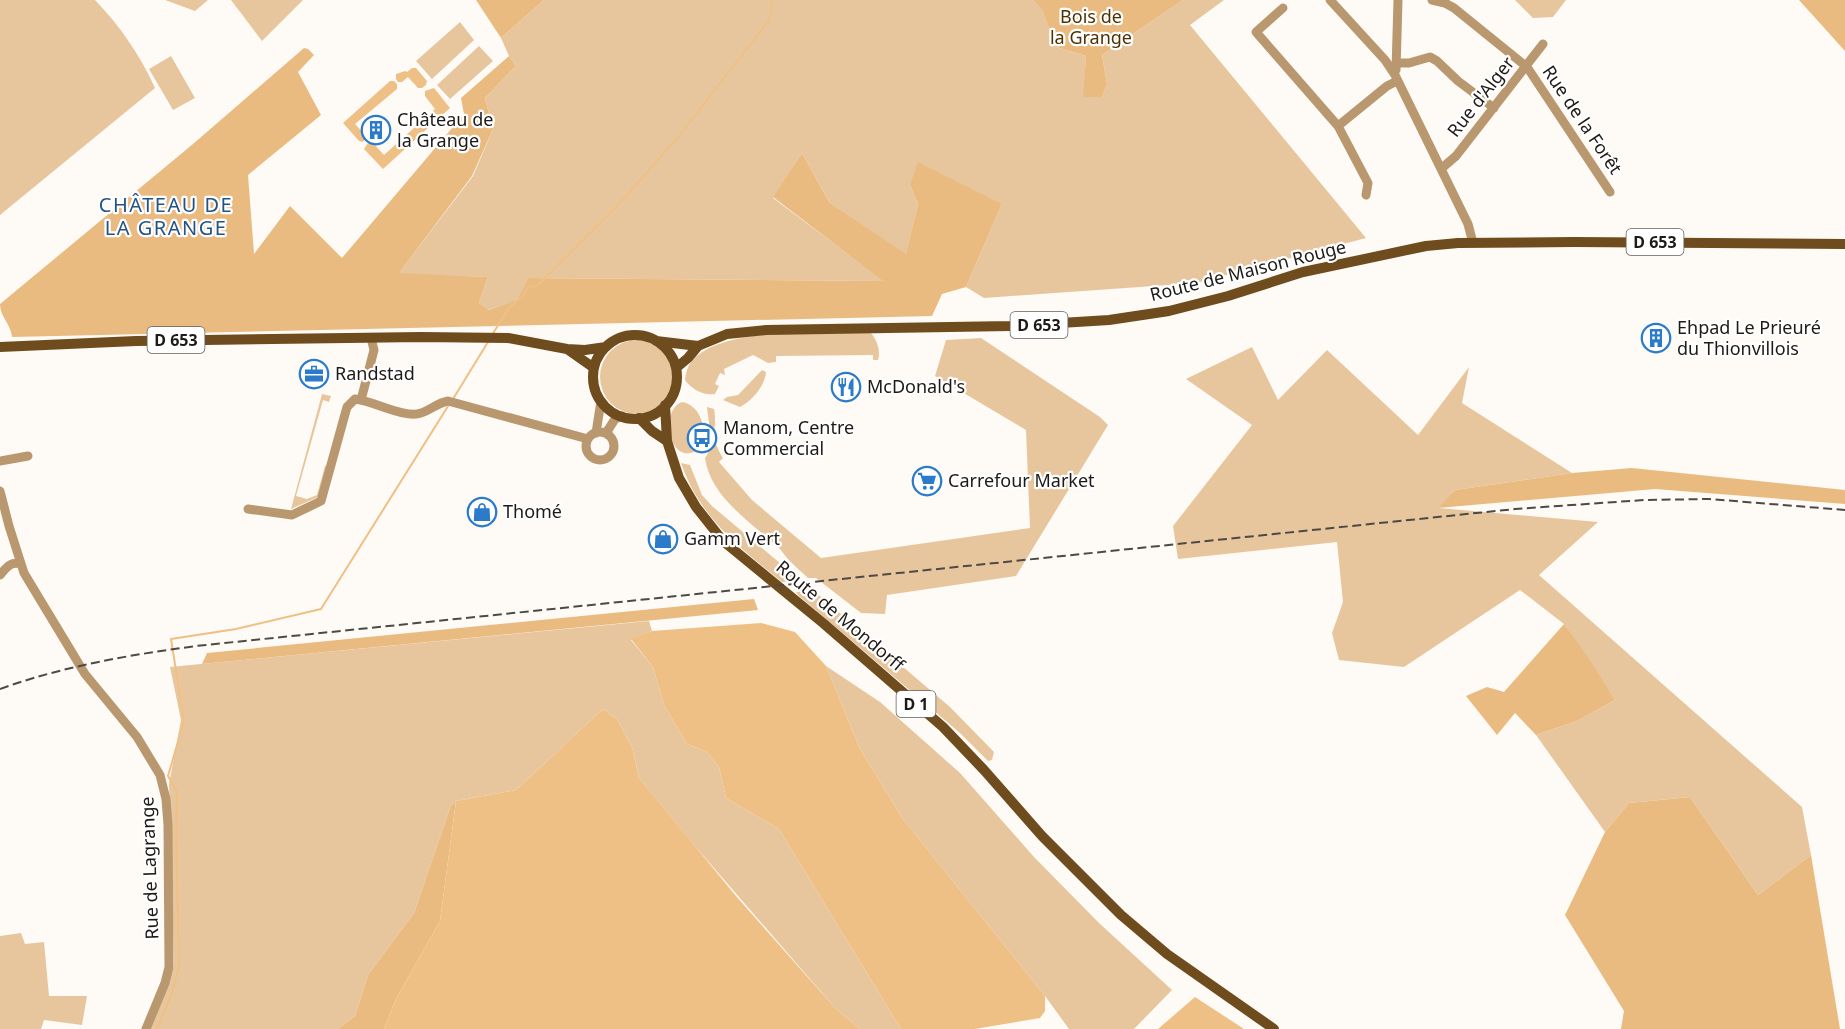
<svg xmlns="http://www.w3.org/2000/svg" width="1845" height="1029" font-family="'Noto Sans',sans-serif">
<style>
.green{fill:#e8c69d}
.forest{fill:#eabb80}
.water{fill:#efc085}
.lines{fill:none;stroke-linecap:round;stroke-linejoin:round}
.stream{stroke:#efc085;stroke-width:2}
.minor{stroke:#ba986f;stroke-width:9}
.major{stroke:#6f4c1d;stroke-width:10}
.rail{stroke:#4d4a46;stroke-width:2;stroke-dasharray:9 4.5;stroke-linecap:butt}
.labels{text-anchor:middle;stroke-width:4.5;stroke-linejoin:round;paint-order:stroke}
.shield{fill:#fff;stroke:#615f5d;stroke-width:1.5}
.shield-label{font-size:16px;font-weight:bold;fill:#1d1a17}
.park-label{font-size:18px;fill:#503100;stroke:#fff}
.street-label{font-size:18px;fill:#1d1a17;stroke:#fff}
.poi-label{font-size:18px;fill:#1d1a17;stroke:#fff;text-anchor:start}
.neighbourhood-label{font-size:20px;letter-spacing:1.5px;fill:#235487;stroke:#fff}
</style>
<rect width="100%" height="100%" fill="#fefaf5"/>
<path class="green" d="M 0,0 L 95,0 C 120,26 140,55 155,88 L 0,215 Z
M 165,0 L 208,0 L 195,11 Z
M 231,0 L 303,0 L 262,41 Z
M 544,0 L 1033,0 L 1042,8 L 1056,47 L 1086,56 L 1084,97 L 1102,97 L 1107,84 L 1102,55 L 1183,0 L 1224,0 L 1190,25 L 1366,238 L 1196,283 L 984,298 L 966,287 L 1002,204 L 910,185 L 918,204 L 906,255 L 829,202 L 802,153 L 773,198 L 884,281 L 528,278 L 517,301 L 487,310 L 479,303 L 488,277 L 398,274 L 473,176 L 493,129 L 485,98 L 516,66 L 509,56 L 501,38 Z
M 1515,0 L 1566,0 L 1553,17 L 1533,18 Z
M 460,22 L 474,40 L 432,79 L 416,61 Z
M 479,46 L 493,61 L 450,99 L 437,85 Z
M 171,56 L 195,98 L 173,110 L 149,69 Z
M 871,333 C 877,340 881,351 878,360 L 873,360 L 873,355 L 776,356 L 776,362 L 768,363 L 753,355 L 724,369 L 725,375 L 720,373 L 715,384 L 719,386 L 715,394 C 704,396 691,389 685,380 C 686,372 688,364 694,359 C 725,326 828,333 871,333 Z
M 981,338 L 1100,417 L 1108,425 L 1016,576 L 887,595 L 885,614 L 861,613 L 816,578 L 808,578 C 802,572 794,566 788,559 C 784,555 781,549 776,545 C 750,522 710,496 705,458 L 712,447 L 707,407 L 714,409 C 718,430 708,434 723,458 L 719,462 L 752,500 L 821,558 L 1030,528 L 1026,430 L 935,376 L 946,340 Z
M600 377a37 37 0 1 1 74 0a37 37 0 1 1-74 0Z
M 1252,347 L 1278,400 L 1327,350 L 1418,435 L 1469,367 L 1462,403 L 1572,473 L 1455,490 L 1439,508 L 1598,522 L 1539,575 L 1802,807 L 1811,855 L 1758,895 L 1690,797 L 1629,803 L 1605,832 L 1536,735 L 1577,721 L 1615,700 L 1564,624 L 1520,590 L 1404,667 L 1339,660 L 1332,633 L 1343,602 L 1337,542 L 1178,559 L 1173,526 L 1252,425 L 1186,379 Z
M 762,370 L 766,372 C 765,386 752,401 740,407 L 723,400 L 727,397 L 738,395 Z
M 322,394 L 331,396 L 329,402 L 323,400 L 296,496 L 307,499 L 317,495 L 325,466 L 327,466 L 318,497 L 291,509 Z
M 682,402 C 702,405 709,434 699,449 C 670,469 658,411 682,402 Z
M 681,463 L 690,465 L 702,495 L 712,506 L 800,580 L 782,582 C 739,547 700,518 681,463 Z
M 814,591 L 950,707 L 994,752 L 992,760 L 988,761 L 960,733 L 799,596 L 796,592 Z
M 649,621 L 652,631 L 631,640 L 653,667 L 664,705 L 687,744 L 707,752 L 719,767 L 726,798 L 779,829 L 901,1029 L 860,1029 L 835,1008 L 688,838 L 639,778 L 632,747 L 617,719 L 603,709 L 516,790 L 456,801 L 451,805 L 414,913 L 368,975 L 355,1016 L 338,1029 L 150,1029 L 174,966 L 169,784 L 181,720 L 170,667 Z
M 826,666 L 880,702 L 960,773 L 1034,857 L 1099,923 L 1172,990 L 1134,1029 L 1069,1029 L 1045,996 L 903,819 L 860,749 Z
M 21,933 L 25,944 L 44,942 L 49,996 L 87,996 L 82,1025 L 44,1020 L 41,1029 L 0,1029 L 0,936 Z"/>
<path class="forest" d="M 476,0 L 544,0 L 501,38 Z
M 1033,0 L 1183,0 L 1102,55 L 1107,84 L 1102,97 L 1083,97 L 1086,56 L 1056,47 L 1042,9 Z
M 1799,0 L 1845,0 L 1845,51 Z
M 304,48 L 308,49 L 314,55 L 298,72 L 321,115 L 248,175 L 254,254 L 290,206 L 342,258 L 464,114 L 461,98 L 509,56 L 516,66 L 485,98 L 493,129 L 472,176 L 399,273 L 488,277 L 479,303 L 488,310 L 517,300 L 528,278 L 883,281 L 773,197 L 802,153 L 829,202 L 906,254 L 918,204 L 910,185 L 918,162 L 1002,204 L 966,287 L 942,294 L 932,316 L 12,337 C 11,324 0,317 0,304 L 193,144 Z
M 1632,468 L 1845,490 L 1845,504 L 1655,489 L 1438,508 L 1455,490 L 1572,473 Z
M 754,599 L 758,610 L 202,664 L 207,653 Z
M 1564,624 L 1588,657 L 1615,700 L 1577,721 L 1536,735 L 1515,713 L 1497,735 L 1466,696 L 1487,687 L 1504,692 Z
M 1690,797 L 1758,895 L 1811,855 L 1840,1029 L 1621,1029 L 1624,1011 L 1565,915 L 1605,832 L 1629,803 Z
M 456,801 L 440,921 L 396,999 L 384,1029 L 338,1029 L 355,1016 L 368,975 L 414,913 L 451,805 Z"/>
<path class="water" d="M 412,68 L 416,68 L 427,81 L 426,85 L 422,88 L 418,88 L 408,77 L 402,82 L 398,82 L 396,79 L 396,74 L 405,71 L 407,72 Z
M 390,81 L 394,81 L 397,84 L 397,89 L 355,124 L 366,136 L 363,142 L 359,141 L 343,123 Z
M 434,88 L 450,108 L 383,169 L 364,149 L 368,143 L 372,142 L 384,155 L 435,109 L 425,96 L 425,91 Z
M 761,623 L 795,632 L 826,666 L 860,749 L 903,819 L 1045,996 L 1045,1011 L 1040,1018 L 975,1029 L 901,1029 L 779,829 L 726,798 L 719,767 L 707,752 L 687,744 L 664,705 L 653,667 L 631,639 L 652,631 Z
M 603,709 L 617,719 L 632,747 L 639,778 L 736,896 L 835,1008 L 860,1029 L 384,1029 L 396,999 L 440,921 L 456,801 L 516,790 Z
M 1195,997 L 1244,1029 L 1158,1029 Z"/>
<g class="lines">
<path class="stream" d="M 492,335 L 509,308 L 524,295 L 528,287 L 537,286 L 621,202 L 679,136 L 770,19 L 772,0
M 453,399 L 488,342
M 157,1029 L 171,996 L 179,966 L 176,833 L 177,792 L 168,776 L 184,721 L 171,639 L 236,629 L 321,609 L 450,403"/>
<path class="minor" d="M 1330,0 L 1385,60 L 1395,75 L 1468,224 L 1473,243
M 1432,0 L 1445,3 L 1454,8 L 1527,67 L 1610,192
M 1283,8 L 1256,32 L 1338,126
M 1397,63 L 1409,63 L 1430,57 L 1437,61 L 1458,81 L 1494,108
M 1396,70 L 1398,0
M 1442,168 L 1456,156 L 1543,44
M 1366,195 L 1368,183 L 1338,126 L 1387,86 L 1397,81
M 361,400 L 374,350 L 371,338
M586 446a14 14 0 1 1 28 0a14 14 0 1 1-28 0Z
M 596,433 L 601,401
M 608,435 L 608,430 L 615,419 L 622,416
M 0,461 L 28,456
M 0,491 L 9,526 L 24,573 L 85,674 L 137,737 L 160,775 L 166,799 L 168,825 L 169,967 L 165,983 L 146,1029
M 248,509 L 292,515 L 321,501 L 347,407 L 355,399 C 374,401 405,419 421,413 C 431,410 437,403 448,401 L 588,439
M 0,575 C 6,568 10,561 21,564"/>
<path class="major" d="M593 377a42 42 0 1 1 84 0a42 42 0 1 1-84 0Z
M 656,341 L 698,346 L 727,334 L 766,330 L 1011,326 L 1109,320 L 1169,311 L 1228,296 L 1303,272 L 1426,246 L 1458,243 L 1574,242 L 1845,244
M 0,347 L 136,341 L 421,337 L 508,338 L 567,349 L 585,350 L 606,347
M 567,349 L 594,368
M 676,368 L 688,358 L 698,346
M 665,405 L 667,441 L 679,478 L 696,507 L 723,541 L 823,623 L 943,727 L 984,770 L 1042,836 L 1121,915 L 1167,954 L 1274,1029
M 639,418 L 652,431 L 667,441"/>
<path class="rail" d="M 0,689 C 64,666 129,655 196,646 L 1515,509 L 1644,500 L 1709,499 L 1845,510"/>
</g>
<defs>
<g id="building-ring" transform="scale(1.5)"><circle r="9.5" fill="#fff" stroke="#2c7bca" stroke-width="1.5"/><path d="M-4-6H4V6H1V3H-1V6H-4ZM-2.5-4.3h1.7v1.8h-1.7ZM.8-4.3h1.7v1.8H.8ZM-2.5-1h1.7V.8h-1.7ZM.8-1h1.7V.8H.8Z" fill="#2c7bca"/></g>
<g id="office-ring" transform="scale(1.5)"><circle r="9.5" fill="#fff" stroke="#2c7bca" stroke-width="1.5"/><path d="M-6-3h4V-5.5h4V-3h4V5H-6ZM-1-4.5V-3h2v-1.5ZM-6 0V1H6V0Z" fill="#2c7bca"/></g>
<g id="restaurant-ring" transform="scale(1.5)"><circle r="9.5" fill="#fff" stroke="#2c7bca" stroke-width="1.5"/><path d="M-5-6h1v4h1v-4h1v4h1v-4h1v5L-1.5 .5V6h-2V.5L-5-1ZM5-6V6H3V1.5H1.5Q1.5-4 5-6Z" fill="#2c7bca"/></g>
<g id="bus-ring" transform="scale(1.5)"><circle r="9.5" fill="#fff" stroke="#2c7bca" stroke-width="1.5"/><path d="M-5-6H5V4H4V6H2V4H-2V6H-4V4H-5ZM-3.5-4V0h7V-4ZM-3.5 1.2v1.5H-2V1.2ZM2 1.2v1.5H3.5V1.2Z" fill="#2c7bca"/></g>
<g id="supermarket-ring" transform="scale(1.5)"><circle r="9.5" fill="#fff" stroke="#2c7bca" stroke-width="1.5"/><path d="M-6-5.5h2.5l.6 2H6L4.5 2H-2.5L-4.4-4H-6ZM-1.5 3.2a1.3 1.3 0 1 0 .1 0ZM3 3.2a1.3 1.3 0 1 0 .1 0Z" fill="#2c7bca"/></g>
<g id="shop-ring" transform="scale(1.5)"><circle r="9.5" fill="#fff" stroke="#2c7bca" stroke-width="1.5"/><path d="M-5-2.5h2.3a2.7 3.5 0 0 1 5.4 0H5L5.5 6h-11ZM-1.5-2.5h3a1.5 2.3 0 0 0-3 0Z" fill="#2c7bca"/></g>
</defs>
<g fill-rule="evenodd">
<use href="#building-ring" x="376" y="130"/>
<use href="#building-ring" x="1656" y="338"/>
<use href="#office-ring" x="314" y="374"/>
<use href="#restaurant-ring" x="846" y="387"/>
<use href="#bus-ring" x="702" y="438"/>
<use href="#supermarket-ring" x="927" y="481"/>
<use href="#shop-ring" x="482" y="512"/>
<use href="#shop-ring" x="663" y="539"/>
</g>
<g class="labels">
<g class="shield">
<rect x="1626.5" y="229" width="57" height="26" rx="4.5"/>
<rect x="1010.5" y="312" width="57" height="26" rx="4.5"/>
<rect x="147.5" y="327" width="57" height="26" rx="4.5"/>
<rect x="896.5" y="691" width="39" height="26" rx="4.5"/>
</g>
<g class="shield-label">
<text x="1655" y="248">D 653</text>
<text x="1039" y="331">D 653</text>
<text x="176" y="346">D 653</text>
<text x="916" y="710">D 1</text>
</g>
<g class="park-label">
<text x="1091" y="23">Bois de<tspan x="1091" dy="21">la Grange</tspan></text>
</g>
<g class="street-label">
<text transform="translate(1481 97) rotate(-52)" y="6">Rue d'Alger</text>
<text transform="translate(1582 120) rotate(56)" y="6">Rue de la Forêt</text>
<text transform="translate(1248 271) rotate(-14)" y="6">Route de Maison Rouge</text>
<text transform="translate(840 616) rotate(40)" y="6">Route de Mondorff</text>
<text transform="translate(150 868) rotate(-92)" y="6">Rue de Lagrange</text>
</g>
<g class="poi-label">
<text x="397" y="126">Château de<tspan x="397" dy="21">la Grange</tspan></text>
<text x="1677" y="334">Ehpad Le Prieuré<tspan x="1677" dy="21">du Thionvillois</tspan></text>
<text x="335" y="380">Randstad</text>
<text x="867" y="393">McDonald's</text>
<text x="723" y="434">Manom, Centre<tspan x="723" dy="21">Commercial</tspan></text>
<text x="948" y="487">Carrefour Market</text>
<text x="503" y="518">Thomé</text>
<text x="684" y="545">Gamm Vert</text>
</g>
<g class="neighbourhood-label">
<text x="166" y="212">CHÂTEAU DE<tspan x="166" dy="23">LA GRANGE</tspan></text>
</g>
</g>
</svg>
